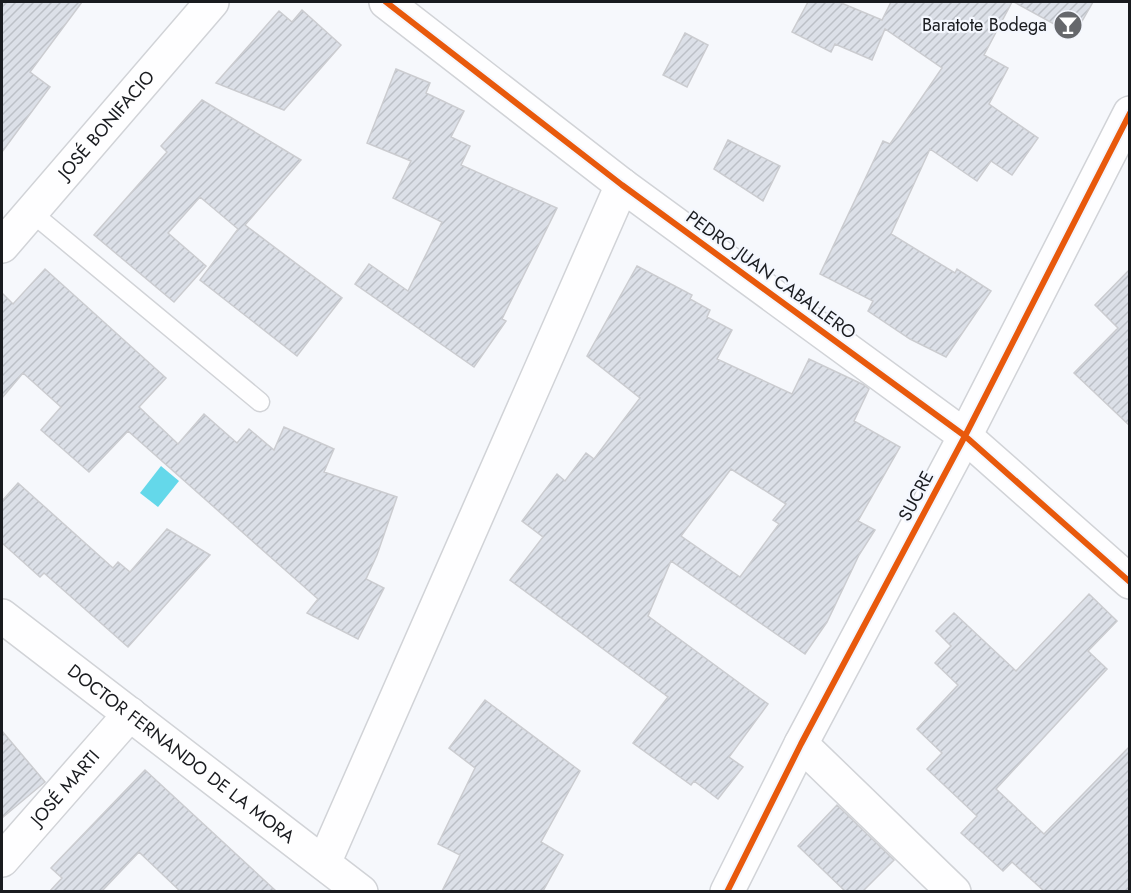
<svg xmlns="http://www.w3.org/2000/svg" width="1131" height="893" font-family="Jost,sans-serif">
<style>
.water{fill:#64d8ea}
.building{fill:url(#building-hatch);stroke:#cbccd0;stroke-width:1.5;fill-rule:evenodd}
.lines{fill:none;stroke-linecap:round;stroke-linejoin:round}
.lane-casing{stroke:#d1d3d7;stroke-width:21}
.street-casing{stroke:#d1d3d7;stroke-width:36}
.lane{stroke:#fefeff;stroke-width:18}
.street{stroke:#fefeff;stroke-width:33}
.cycleway-casing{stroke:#f4f7fe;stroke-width:10}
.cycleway{stroke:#e8590c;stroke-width:6}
.labels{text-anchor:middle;stroke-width:4.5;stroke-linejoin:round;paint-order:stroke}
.poi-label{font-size:18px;fill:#191b1f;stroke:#f4f7fe;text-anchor:end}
.street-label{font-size:18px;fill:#191b1f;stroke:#f4f7fe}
</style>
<defs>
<pattern id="building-hatch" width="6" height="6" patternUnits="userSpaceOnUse" patternTransform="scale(1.5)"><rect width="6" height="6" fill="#dce0e8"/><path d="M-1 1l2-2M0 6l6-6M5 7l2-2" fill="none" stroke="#bcc0c7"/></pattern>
</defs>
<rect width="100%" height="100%" fill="#f6f8fc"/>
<path class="water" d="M 161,466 L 179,481 L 158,507 L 140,493 Z"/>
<path class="building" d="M 2,2 L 82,2 L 30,72 L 50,87 L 2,152 Z
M 808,2 L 839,2 L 882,20 L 891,2 L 1012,2 L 984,55 L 1008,68 L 989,104 L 1038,138 L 1012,175 L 991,161 L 977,181 L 930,149 L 891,234 L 955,273 L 957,269 L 991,291 L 946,357 L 910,339 L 868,311 L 873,301 L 820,274 L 883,141 L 890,144 L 942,68 L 885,29 L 872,60 L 835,44 L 831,52 L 792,32 Z
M 1014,2 L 1093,2 L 1074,35 Z
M 302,10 L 341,45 L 284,110 L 216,83 L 279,11 L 292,22 Z
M 685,33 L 708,45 L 687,87 L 663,75 Z
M 396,69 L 430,83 L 426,93 L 464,111 L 451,137 L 470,146 L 461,165 L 557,208 L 502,319 L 506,321 L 474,367 L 355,284 L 369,264 L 408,291 L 442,222 L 393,198 L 411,161 L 367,143 Z
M 202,100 L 301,160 L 245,225 L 342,298 L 297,356 L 200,280 L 238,229 L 200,197 L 168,233 L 206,266 L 174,302 L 94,235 L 167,152 L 161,146 Z
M 728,140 L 780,166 L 763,201 L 714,169 Z
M 637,266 L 692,295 L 690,299 L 710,310 L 707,317 L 732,330 L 717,359 L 792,394 L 809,359 L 864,385 L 869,389 L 854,421 L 900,447 L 858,521 L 875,530 L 859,555 L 827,622 L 805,654 L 671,561 L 648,616 L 768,704 L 729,757 L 743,767 L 718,799 L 694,781 L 691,785 L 633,743 L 668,697 L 510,580 L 543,537 L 522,521 L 557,474 L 565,481 L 586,453 L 594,459 L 640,398 L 587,356 ZM 731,469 L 786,504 L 773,520 L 779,524 L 740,577 L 681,536 Z
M 45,269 L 166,378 L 139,407 L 178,444 L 204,414 L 237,443 L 249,429 L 274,450 L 284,427 L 334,449 L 324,472 L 397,497 L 377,555 L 366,579 L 384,588 L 358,639 L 307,613 L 318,599 L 128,431 L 89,472 L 41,430 L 61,407 L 23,373 L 2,398 L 2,293 L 13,304 Z
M 1130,269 L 1130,426 L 1074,373 L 1118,328 L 1095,305 Z
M 18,483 L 113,568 L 118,562 L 130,572 L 167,529 L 210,555 L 128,647 L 44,573 L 40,577 L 2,543 L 2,501 Z
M 1089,594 L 1117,621 L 1088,651 L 1107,669 L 996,789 L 1044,834 L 1130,746 L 1130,891 L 1044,891 L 1012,862 L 1003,871 L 961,833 L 977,816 L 927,769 L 942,753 L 917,729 L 958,685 L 935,663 L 951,646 L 936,631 L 954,613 L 1016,671 Z
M 485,700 L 580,771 L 541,842 L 563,855 L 543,891 L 442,891 L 460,855 L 438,844 L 475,768 L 449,748 Z
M 2,731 L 45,782 L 2,818 Z
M 145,770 L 276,891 L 180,891 L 139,852 L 102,891 L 50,891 L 62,878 L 51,868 Z
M 837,805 L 894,860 L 863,891 L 845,891 L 798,846 Z"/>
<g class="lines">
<g class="lane-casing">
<path id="lane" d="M 31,212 L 260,402"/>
</g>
<g class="street-casing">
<g id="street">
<path d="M 386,2 L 622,185 L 965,436 L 1130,582"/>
<path id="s1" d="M 2,246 L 212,2"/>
<path id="s2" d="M 2,616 L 361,892"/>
<path d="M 801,744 L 954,892"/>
<path id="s3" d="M 2,860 L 130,714"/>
<path d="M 324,863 L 622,185"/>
<path d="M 727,892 L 801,744 L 965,436 L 1130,113"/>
</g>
</g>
<use href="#lane" class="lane"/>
<use href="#street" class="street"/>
<g class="cycleway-casing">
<path id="cycleway" d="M 386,2 L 622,185 L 965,436 L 1130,582
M 727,892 L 801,744 L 965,436 L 1130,113"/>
</g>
<use href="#cycleway" class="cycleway"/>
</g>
<defs>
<g id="bar-disc" transform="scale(1.5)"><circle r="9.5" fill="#66686c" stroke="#f4f7fe"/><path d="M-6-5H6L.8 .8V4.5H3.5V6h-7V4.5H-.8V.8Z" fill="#fff"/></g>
</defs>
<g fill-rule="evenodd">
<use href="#bar-disc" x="1068" y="25"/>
</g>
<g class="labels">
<g class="poi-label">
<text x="1047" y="31">Baratote Bodega</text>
</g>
<g class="street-label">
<text dy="6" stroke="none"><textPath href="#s1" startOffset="160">JOSÉ BONIFACIO</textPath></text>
<text transform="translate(771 275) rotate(36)" y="6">PEDRO JUAN CABALLERO</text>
<text transform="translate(916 496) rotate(-62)" y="6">SUCRE</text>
<text dy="6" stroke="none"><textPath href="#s2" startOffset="226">DOCTOR FERNANDO DE LA MORA</textPath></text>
<text dy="6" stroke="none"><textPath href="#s3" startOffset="96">JOSÉ MARTI</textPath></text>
</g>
</g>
<rect width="1131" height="893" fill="none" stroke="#191b1f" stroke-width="6"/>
</svg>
